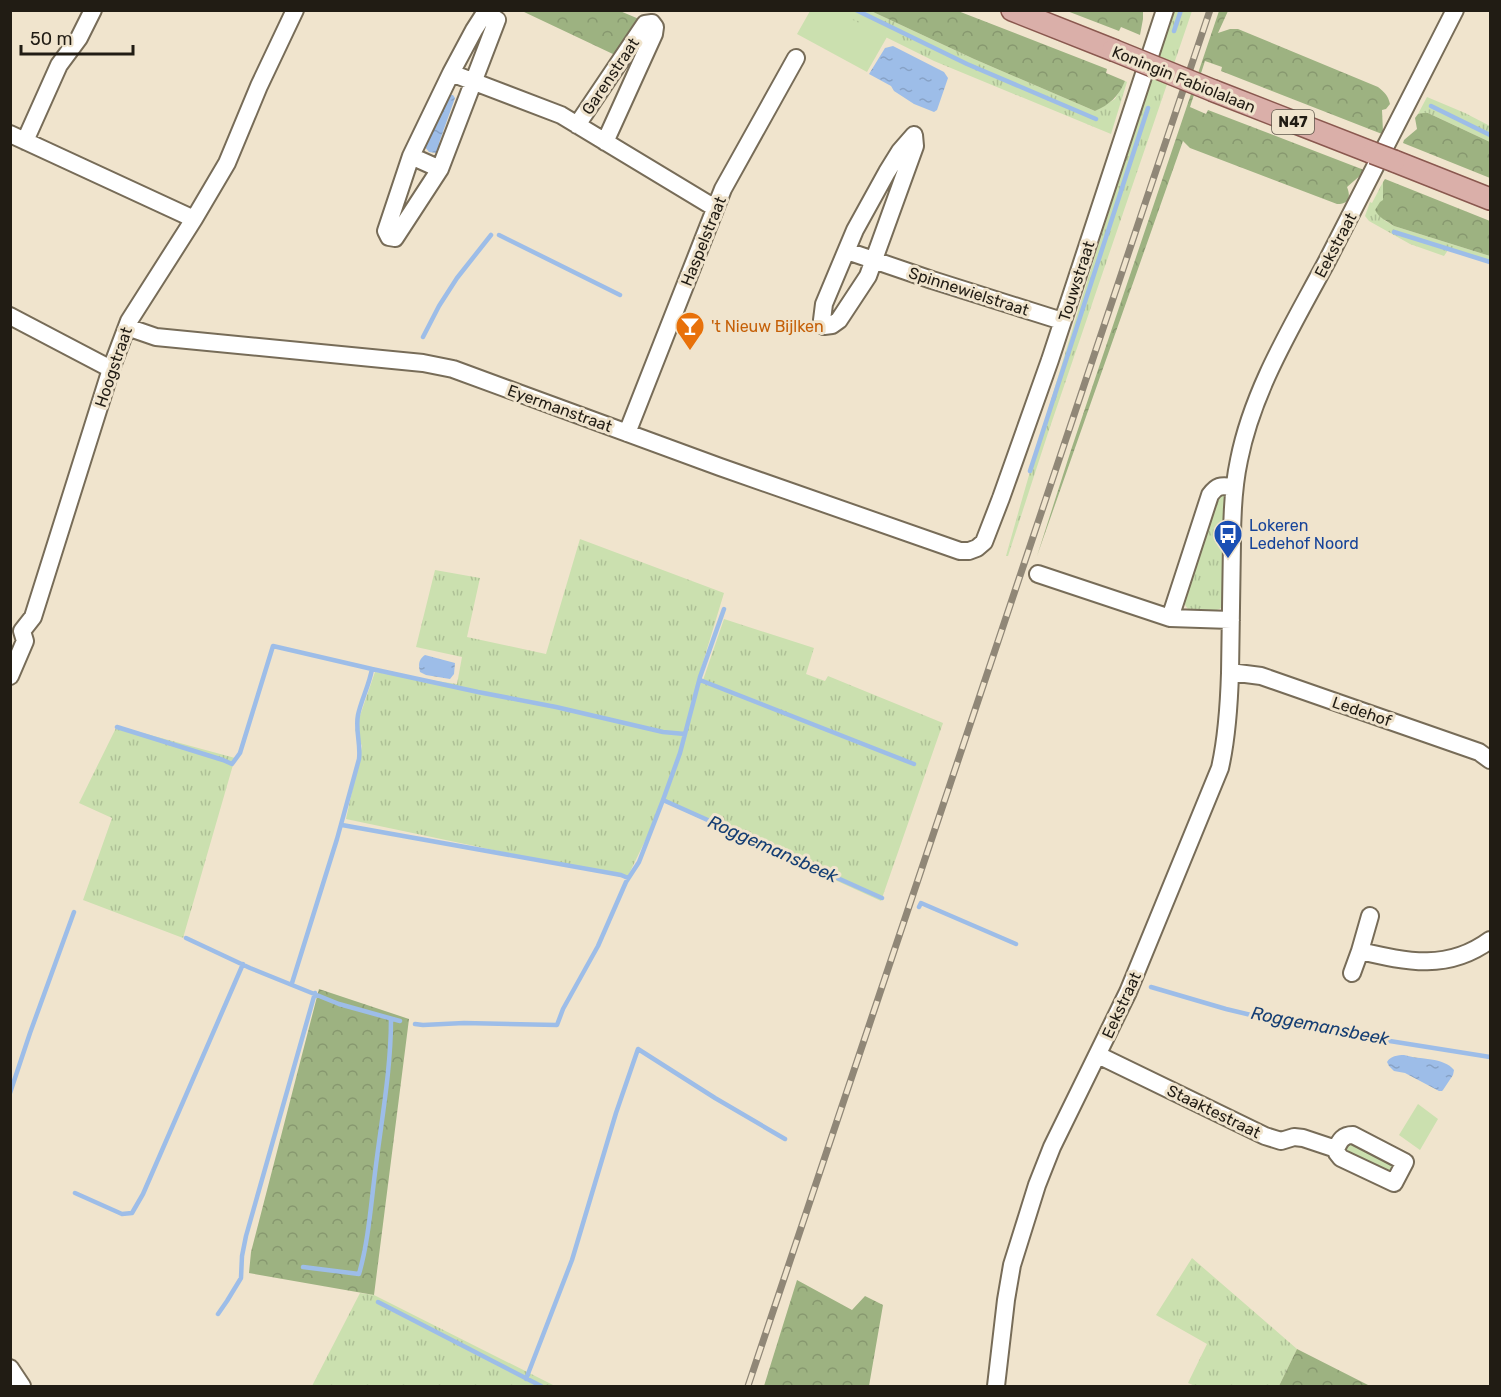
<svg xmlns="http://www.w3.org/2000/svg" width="1501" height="1397" font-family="Rubik,sans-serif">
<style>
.grass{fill:url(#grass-tufts)}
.forest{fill:url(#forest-crowns)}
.green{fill:#cbe0af}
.water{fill:url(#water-ripples)}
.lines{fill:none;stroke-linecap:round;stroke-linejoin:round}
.stream{stroke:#9dbde8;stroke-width:4.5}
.minor-casing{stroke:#776c58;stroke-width:20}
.major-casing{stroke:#8a584f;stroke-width:24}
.minor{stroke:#fff;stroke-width:16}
.major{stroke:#daafa9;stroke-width:21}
.rail-casing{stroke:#908777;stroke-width:7}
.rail{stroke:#f0e4cd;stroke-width:4.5;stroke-dasharray:14;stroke-linecap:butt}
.major-bridge-casing{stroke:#8a584f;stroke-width:24;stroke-linecap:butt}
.major-bridge{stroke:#daafa9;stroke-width:21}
.labels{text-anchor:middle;stroke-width:6;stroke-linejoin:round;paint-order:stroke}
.shield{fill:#f0e4cd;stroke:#5f584c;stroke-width:1.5}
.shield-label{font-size:15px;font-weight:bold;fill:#211c14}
.street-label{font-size:16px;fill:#211c14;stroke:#f0e4cd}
.food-label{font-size:16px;fill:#c56008;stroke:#f0e4cd;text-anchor:start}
.transit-label{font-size:16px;fill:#164399;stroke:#f0e4cd;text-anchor:start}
.water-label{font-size:18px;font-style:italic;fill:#153e73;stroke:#f0e4cd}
</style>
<defs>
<pattern id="grass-tufts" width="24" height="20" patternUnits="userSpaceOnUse" patternTransform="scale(1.5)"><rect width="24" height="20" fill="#cbe0af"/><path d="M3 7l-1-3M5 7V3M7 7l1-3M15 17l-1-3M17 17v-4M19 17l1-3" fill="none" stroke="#aec096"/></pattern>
<pattern id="forest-crowns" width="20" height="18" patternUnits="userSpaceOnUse" patternTransform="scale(1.5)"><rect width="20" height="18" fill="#9db281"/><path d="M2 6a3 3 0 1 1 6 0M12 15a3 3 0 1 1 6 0" fill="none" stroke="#87986f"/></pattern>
<pattern id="water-ripples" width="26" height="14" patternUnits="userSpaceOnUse" patternTransform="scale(1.5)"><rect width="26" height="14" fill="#9dbde8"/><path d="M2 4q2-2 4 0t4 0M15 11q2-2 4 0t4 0" fill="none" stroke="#87a2c6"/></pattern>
</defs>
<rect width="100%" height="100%" fill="#f0e4cd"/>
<path class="grass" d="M 833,11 L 871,11 L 974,59 L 1095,111 L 1115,99 L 1125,81 L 1127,82 L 1111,134 L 934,61 Z
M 1173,11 L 1192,11 L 1048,433 L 1008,556 L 1006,556 C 1057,373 1115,191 1173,11 Z
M 1427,97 L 1465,113 L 1490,126 L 1490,142 L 1428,113 L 1418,114 Z
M 1383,182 L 1384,220 L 1394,226 L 1490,256 L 1490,263 L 1448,250 L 1444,256 L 1410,244 L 1369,221 L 1365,216 L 1370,202 L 1372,203 Z
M 1220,495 L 1224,495 L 1226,497 L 1224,604 C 1223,605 1223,607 1221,608 C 1217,612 1195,613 1190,610 C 1185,608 1184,602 1184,597 L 1216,501 Z
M 580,539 L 724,593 L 697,682 L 703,680 L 724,619 L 814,648 L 806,674 L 825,681 L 828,676 L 943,723 L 881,901 L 664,802 L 627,878 L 346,819 L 362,746 L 355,730 L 375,672 L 457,684 L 462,657 L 416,647 L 435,570 L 480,578 L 467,637 L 546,654 Z
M 117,726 L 235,758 L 183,938 L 83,900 L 112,818 L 79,803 Z
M 1347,1140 L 1393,1164 L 1390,1170 L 1388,1172 L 1344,1154 L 1342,1144 Z
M 1192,1258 L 1297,1349 L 1279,1386 L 1195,1386 L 1188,1383 L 1207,1344 L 1156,1315 Z
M 360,1293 L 374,1295 L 555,1386 L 312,1386 Z"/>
<path class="forest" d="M 522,11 L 620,11 L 639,19 L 615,55 Z
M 871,11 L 958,11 L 1107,69 L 1106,73 L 1125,81 C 1119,96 1109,105 1095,111 L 974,59 Z
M 1067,11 L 1143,11 L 1143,19 L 1140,35 L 1121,27 L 1119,31 Z
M 1219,11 L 1228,11 L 1218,33 L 1230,29 L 1238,29 L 1378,87 C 1384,92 1388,95 1390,104 L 1386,109 L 1382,110 L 1383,132 L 1382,134 L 1221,71 L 1222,67 L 1205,61 L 1190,107 L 1206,114 L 1208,110 L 1364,170 L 1362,174 L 1347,187 C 1351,197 1349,204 1337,204 L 1190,148 L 1183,141 L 1037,556 L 1071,450 Z
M 1423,113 L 1428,113 L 1490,142 L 1490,178 L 1403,143 L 1404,140 L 1417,129 L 1415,118 L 1418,114 Z
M 1385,179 L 1490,221 L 1490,256 L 1394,226 C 1387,221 1379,218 1375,210 L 1380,202 L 1383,200 L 1383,182 Z
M 319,989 L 409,1019 L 374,1295 L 249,1273 L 251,1252 Z
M 797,1280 L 852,1310 L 865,1296 L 883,1305 L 869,1386 L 764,1386 Z
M 1297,1349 L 1370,1386 L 1279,1386 Z"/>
<path class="green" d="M 833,10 L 887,37 L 867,72 L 797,34 L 810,11 Z
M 1418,1104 L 1438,1119 L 1420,1150 L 1399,1135 Z"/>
<path class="water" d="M 893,46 L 944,72 L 948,78 L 937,110 L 934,112 L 914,104 L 894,91 L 891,86 L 869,74 L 885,48 Z
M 448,95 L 453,95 L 455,98 L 439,143 L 441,149 L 436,153 L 429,152 L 424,146 Z
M 425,655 L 455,663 L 454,674 L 450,679 L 426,675 L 420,672 C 418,664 419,659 425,655 Z
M 1404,1055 C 1420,1060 1444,1057 1454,1070 L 1453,1075 L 1443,1090 L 1442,1091 L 1439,1091 L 1405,1073 L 1394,1071 L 1389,1066 L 1387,1062 C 1390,1056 1398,1055 1404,1055 Z"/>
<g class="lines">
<path class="stream" d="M 856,10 L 967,64 L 1096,119
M 1174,31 L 1181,10
M 1431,106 L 1490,135
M 1394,232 L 1490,262
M 499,235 L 620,295
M 423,337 L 439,306 L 457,278 L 491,235
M 1030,471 L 1148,108
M 372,669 L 478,692 L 556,707 L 663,732 L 685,734
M 700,680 L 914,764
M 117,727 L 223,760 L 232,764 L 240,753 L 273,646 L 372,669 C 369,686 361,700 358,715 C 355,730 361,744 359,759 L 337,839 L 292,983
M 663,800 L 882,898
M 342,825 L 621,875 L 628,878
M 919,907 L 921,903 L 1016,944
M 186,938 L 250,968 L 339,1004 L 400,1021
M 1151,987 L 1226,1009 L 1280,1022 L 1327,1031 L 1490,1057
M 415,1024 L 423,1025 L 464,1023 L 557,1025 L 563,1009 L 598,946 L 626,882 L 639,862 L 663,800 L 680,753 L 700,677 L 724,609
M 10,1093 L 30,1033 L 74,912
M 75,1193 L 122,1214 L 132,1213 L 143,1194 L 243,964
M 303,1267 L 359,1274 C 369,1239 371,1202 376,1165 C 382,1117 391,1068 391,1019
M 378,1302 L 541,1386
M 218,1314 L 227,1301 L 241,1278 L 242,1256 L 246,1236 L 315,993
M 526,1379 L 572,1260 L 616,1113 L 638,1049 L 715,1098 L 785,1139"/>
<g class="minor-casing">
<path id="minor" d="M 483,16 L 491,16 L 497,20 L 440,169 L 395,238 L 389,237 L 386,231 L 411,156 L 451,73 L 474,30 Z
M 451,73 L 561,115 L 715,208
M 577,125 L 645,24 L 652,23 L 655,27 L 654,34 L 605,142
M 10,134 L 194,219
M 914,135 L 915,146 L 868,276 L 839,320 L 832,325 L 824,326 L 822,320 L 824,304 L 855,230 L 887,172 L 900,151 Z
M 25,141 L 59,65 L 79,38 L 93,10
M 411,156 L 440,169
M 847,251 L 932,280 L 1062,321
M 10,316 L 111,369
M 127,327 L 156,337 L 423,363 L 453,369 L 720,467 L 960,551 L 969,551 L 977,548 L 984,542 L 1001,498 L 1050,360 L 1165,10
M 627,433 L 723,189 L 796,58
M 1038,574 L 1170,618 L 1231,620
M 1170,618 L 1210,495 C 1218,484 1222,486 1234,487
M 1230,672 L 1261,676 L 1479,752 L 1490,760
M 10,676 L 25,641 L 22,631 L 33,617 L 111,369 L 129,321 L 194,219 L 227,163 L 259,86 L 295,10
M 1360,951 L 1370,916
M 1352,973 L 1360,951 C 1408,962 1448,971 1490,940
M 1098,1055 L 1265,1136 L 1281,1141 L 1294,1137 L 1303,1138 L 1336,1149 L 1337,1153 L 1341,1158 L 1394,1183 L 1405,1162 L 1353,1135 C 1343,1135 1340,1140 1336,1149
M 10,1368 L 22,1386
M 996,1386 L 1006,1300 L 1012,1265 L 1037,1185 L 1052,1147 L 1128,992 L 1220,768 C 1227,737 1229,706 1230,673 C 1231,629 1231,586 1232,542 C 1232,514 1233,488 1239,460 C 1253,389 1293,325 1327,261 C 1370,178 1412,94 1455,10"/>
</g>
<g class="major-casing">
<path id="major" d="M 1012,10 L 1113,50
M 1214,91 L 1373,153
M 1394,161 L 1490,199"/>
</g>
<use href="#minor" class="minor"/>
<use href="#major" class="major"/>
<g class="rail-casing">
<path id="rail" d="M 748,1386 L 1210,10"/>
</g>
<use href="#rail" class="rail"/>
<g class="major-bridge-casing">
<path id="major-bridge" d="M 1113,50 L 1214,91
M 1373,153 L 1394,161"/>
</g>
<use href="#major-bridge" class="major-bridge"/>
</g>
<defs>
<g id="bar-pin" transform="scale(1.5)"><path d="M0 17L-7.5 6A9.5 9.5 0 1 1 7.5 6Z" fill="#e8710a" stroke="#f0e4cd"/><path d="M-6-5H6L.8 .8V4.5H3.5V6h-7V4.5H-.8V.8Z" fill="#fff"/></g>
<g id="bus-pin" transform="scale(1.5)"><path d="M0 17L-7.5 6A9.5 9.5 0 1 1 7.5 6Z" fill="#1a4fb4" stroke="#f0e4cd"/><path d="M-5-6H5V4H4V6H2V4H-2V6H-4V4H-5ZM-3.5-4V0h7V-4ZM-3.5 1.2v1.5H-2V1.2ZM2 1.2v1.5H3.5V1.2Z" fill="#fff"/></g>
</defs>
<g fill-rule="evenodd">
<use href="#bar-pin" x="690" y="326"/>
<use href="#bus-pin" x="1228" y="534"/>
</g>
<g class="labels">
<rect class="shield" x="1272" y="110" width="42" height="24" rx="4.5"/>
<g class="shield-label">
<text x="1293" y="127">N47</text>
</g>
<g class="street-label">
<text transform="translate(610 76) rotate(-56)" y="6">Garenstraat</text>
<text transform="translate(1184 79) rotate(22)" y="6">Koningin Fabiolalaan</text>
<text transform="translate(703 241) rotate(-68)" y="6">Haspelstraat</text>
<text transform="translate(1335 245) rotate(-62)" y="6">Eekstraat</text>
<text transform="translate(1076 281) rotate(-72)" y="6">Touwstraat</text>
<text transform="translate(969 291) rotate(18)" y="6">Spinnewielstraat</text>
<text transform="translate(113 367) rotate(-71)" y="6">Hoogstraat</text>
<text transform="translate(560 408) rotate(20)" y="6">Eyermanstraat</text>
<text transform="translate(1362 711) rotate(19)" y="6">Ledehof</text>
<text transform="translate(1121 1005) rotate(-65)" y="6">Eekstraat</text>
<text transform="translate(1214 1111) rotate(26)" y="6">Staaktestraat</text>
</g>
<g class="food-label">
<text x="711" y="332">'t Nieuw Bijlken</text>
</g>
<g class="transit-label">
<text x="1249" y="531">Lokeren<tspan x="1249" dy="18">Ledehof Noord</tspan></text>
</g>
<g class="water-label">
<text transform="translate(773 849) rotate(24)" y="6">Roggemansbeek</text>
<text transform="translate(1320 1026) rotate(11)" y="6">Roggemansbeek</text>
</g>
</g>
<rect width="1501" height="1397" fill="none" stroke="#211c14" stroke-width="24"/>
<path d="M21 45v9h112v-9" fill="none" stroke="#211c14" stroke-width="3"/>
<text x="30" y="45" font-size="18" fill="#211c14" stroke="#f0e4cd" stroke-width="4.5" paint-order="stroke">50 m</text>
</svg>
